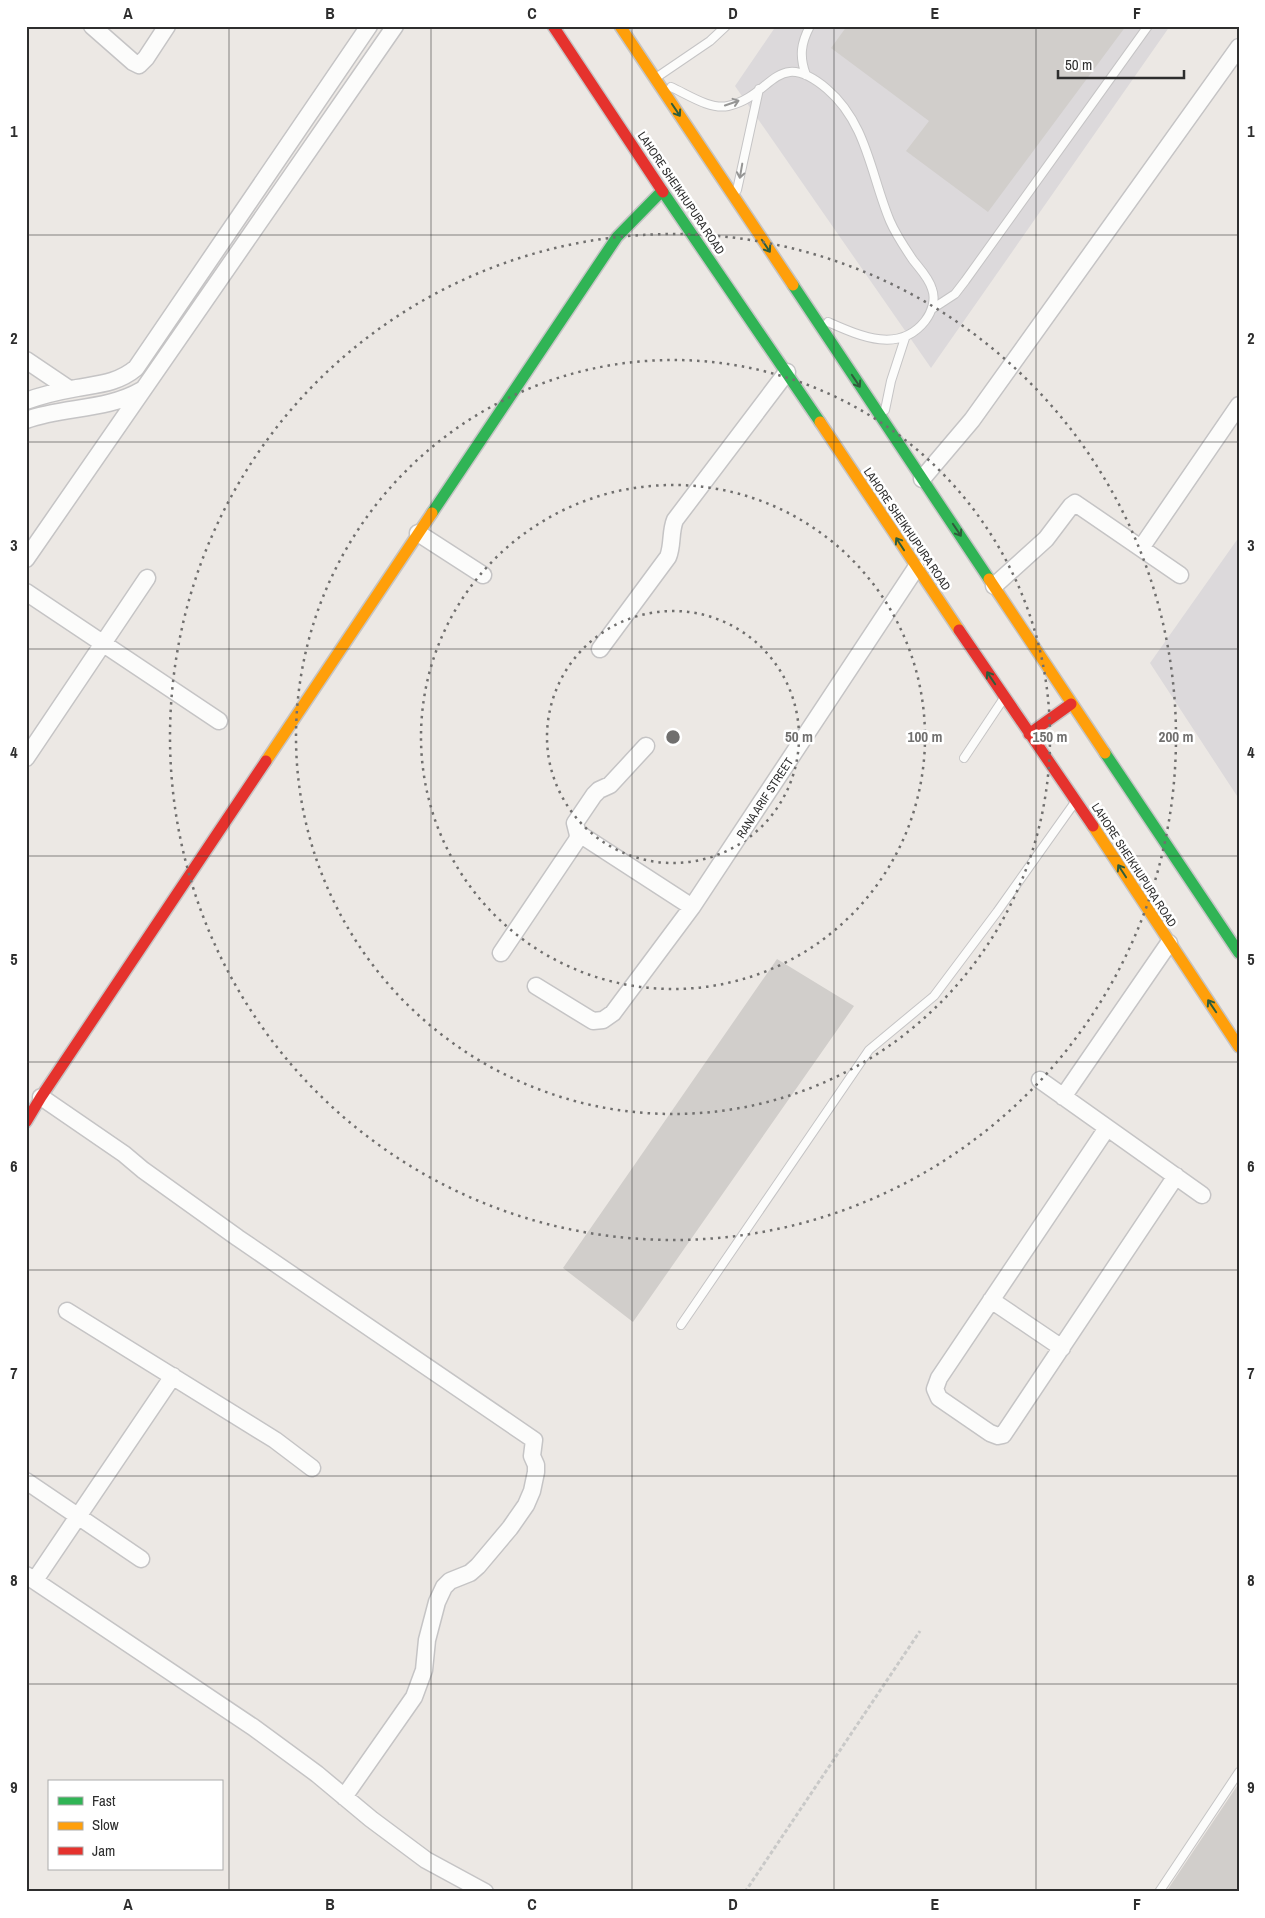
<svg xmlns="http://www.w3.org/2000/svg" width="1265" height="1918" font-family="'Archivo Narrow',sans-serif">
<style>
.industrial{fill:#dcd9db}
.building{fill:#d1cecb}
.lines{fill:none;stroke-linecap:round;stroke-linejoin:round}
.lane-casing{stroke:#c5c4c5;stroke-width:10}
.street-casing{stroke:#c5c4c5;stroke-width:19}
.fast-casing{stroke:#c5c4c5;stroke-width:14}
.slow-casing{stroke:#c5c4c5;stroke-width:14}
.jam-casing{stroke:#c5c4c5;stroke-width:14}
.path{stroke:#c9c9c8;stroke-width:3;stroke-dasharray:4 2.5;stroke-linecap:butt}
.lane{stroke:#fcfcfb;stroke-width:8}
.street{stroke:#fcfcfb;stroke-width:16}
.fast{stroke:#30b455;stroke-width:11}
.slow{stroke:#ff9f0a;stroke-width:11}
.jam{stroke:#e5322d;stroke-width:11}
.oneway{stroke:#959594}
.oneway2{stroke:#2f5d3c}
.grid{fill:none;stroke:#2e2e2e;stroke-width:1;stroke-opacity:0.55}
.ring{fill:none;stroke:#706f6e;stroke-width:2.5;stroke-dasharray:2.5 5}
.labels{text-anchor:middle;stroke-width:5;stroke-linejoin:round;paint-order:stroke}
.street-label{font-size:12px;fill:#2e2e2e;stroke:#fff}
.centre{fill:#706f6e;stroke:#fff;stroke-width:2.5}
.ring-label{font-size:15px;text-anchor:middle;font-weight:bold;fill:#706f6e;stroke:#fff;stroke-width:5;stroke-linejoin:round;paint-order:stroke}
.neatline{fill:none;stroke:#2e2e2e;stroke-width:2}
.grid-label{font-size:16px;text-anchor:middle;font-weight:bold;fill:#2e2e2e}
</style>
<rect width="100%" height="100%" fill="#ece8e4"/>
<path class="industrial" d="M 776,26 L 1170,26 L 931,368 L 735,86 Z
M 1239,537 L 1239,799 L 1150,663 Z"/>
<path class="building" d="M 847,26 L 1126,26 L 988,212 L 906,151 L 929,121 L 831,48 Z
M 777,959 L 854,1006 L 633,1322 L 563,1268 Z
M 1239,1783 L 1239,1892 L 1166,1892 Z"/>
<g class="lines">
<g class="lane-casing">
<path id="lane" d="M 660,75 L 710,41 L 726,26
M 806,75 C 799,56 801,43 810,26
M 671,87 C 687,94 710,110 728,106 C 773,96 776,46 827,89 C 867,123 871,176 890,221 C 896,235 905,248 913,260 C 920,269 929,278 932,289 C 936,299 932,312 925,321 C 899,354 860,336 828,322
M 737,190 L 759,89
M 932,309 L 955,294 L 965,281 L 1148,26
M 885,410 L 891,381 L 905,338
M 964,758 L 1002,701
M 681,1325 L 869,1050 L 934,996 L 997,912 L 1073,805
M 1159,1892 L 1239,1772"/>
</g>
<g class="street-casing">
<path id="street" d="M 92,26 L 133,62 L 139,65 L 146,58 L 167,26
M 26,360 L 69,389
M 26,401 C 42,395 60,391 77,388 C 99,384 118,383 136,368 L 369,26
M 26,420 C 64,406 106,411 142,390
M 922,479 L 972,420 L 1239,47
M 418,533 L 483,575
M 1141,548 L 1239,405
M 26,559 L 395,26
M 994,586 L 1046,539 L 1071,506 L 1075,503 L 1180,575
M 26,592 L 219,721
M 600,649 L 668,557 C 673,545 670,532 675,520 L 787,372
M 26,758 L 147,578
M 578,833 L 692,907
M 501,953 L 577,840 L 578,835 L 575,823 L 594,795 L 599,790 L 610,785 L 646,746
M 536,986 L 593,1021 L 603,1020 L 613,1013 L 692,907 L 916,568
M 1040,1080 L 1202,1195
M 41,1097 L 124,1154 L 143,1170 L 238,1238 L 534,1440 L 532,1456 L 536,1465 L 536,1472 L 532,1491 L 526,1505 L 510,1528 L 478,1566 L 470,1573 L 450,1581 L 444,1587 L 437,1602 L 427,1640 L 424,1670 L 414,1697 L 344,1797
M 1063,1097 L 1169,943
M 1107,1128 L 939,1378 L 935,1389 L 939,1398 L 990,1433 L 998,1436 L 1003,1435 L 1176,1176
M 991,1300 L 1062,1348
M 67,1311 L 275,1440 L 312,1468
M 26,1481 L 141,1559
M 26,1575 L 253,1727 L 317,1774 L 371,1819 L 426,1860 L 485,1892
M 35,1580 L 173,1376"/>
</g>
<g class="fast-casing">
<path id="fast" d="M 663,192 L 820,422
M 793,285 L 989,579
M 432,513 L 617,237 L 662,191
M 1105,753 L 1239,953"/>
</g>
<g class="slow-casing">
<path id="slow" d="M 620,26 L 793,285
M 820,422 L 959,630
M 989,579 L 1105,753
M 266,761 L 432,513
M 1093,826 L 1239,1047"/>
</g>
<g class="jam-casing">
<path id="jam" d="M 553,26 L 663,192
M 959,630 L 1093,826
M 1029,734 L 1071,704
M 26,1122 L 41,1097 L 266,761"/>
</g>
<path class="path" d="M 745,1892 L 920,1631"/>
<use href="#lane" class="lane"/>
<use href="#street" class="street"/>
<use href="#fast" class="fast"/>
<use href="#slow" class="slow"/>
<use href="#jam" class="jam"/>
</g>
<defs><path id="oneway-shaft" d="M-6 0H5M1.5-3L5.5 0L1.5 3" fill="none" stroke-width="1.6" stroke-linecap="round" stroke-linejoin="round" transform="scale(1.25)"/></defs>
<g class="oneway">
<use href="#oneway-shaft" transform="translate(732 103) rotate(-19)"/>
<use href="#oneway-shaft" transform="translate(741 171) rotate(100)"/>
</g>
<g class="oneway2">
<use href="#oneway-shaft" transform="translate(676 110) rotate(56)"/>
<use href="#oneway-shaft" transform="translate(766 246) rotate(56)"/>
<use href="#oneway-shaft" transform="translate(856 381) rotate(56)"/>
<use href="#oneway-shaft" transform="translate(957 530) rotate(56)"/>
<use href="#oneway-shaft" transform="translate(900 544) rotate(-123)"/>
<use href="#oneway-shaft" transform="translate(991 678) rotate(-124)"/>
<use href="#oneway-shaft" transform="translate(1122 871) rotate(-123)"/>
<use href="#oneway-shaft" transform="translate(1212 1006) rotate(-124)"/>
</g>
<path class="grid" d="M 229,26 L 229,1892M 431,26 L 431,1892M 632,26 L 632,1892M 834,26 L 834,1892M 1036,26 L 1036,1892M 26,235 L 1239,235M 26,442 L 1239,442M 26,649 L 1239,649M 26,856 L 1239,856M 26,1062 L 1239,1062M 26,1270 L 1239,1270M 26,1476 L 1239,1476M 26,1684 L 1239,1684"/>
<g class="ring">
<circle cx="673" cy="737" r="126"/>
<circle cx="673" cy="737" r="252"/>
<circle cx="673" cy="737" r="377"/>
<circle cx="673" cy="737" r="503"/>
</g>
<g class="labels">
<g class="street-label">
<text transform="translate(681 193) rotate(56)" y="4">LAHORE SHEIKHUPURA ROAD</text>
<text transform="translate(907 529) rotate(56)" y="4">LAHORE SHEIKHUPURA ROAD</text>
<text transform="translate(765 798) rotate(-57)" y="4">RANA ARIF STREET</text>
<text transform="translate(1134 865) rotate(57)" y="4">LAHORE SHEIKHUPURA ROAD</text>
</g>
</g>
<circle cx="673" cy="737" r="8" class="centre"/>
<g class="ring-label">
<text x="799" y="742">50 m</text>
<text x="925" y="742">100 m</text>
<text x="1050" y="742">150 m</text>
<text x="1176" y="742">200 m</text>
</g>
<rect width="1265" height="1918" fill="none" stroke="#ffffff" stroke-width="55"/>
<rect x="48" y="1780" width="175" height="90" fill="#ffffff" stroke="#ababab"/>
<rect x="58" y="1797" width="25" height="8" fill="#30b455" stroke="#ababab"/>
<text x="92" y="1806" font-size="15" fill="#2e2e2e">Fast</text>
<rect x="58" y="1822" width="25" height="8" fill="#ff9f0a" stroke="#ababab"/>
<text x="92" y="1830" font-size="15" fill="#2e2e2e">Slow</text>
<rect x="58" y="1847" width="25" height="8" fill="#e5322d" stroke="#ababab"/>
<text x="92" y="1856" font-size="15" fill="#2e2e2e">Jam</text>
<path d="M1058 70v8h126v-8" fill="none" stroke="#2e2e2e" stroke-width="2.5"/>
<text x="1065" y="70" font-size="15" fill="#2e2e2e" stroke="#ffffff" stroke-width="4" paint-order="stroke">50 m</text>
<rect x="28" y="28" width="1210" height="1862" class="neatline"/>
<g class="grid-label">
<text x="128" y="19">A</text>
<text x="330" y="19">B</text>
<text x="532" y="19">C</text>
<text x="733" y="19">D</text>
<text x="935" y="19">E</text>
<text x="1137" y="19">F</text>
<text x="14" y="137">1</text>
<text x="1251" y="137">1</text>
<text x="14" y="344">2</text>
<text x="1251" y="344">2</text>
<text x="14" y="551">3</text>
<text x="1251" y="551">3</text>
<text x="14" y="758">4</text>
<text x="1251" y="758">4</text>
<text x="14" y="965">5</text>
<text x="1251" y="965">5</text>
<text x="14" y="1172">6</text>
<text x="1251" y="1172">6</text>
<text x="14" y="1379">7</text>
<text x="1251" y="1379">7</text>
<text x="14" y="1586">8</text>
<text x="1251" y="1586">8</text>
<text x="14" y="1793">9</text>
<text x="1251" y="1793">9</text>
<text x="128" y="1910">A</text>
<text x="330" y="1910">B</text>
<text x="532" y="1910">C</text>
<text x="733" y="1910">D</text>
<text x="935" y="1910">E</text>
<text x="1137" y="1910">F</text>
</g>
</svg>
